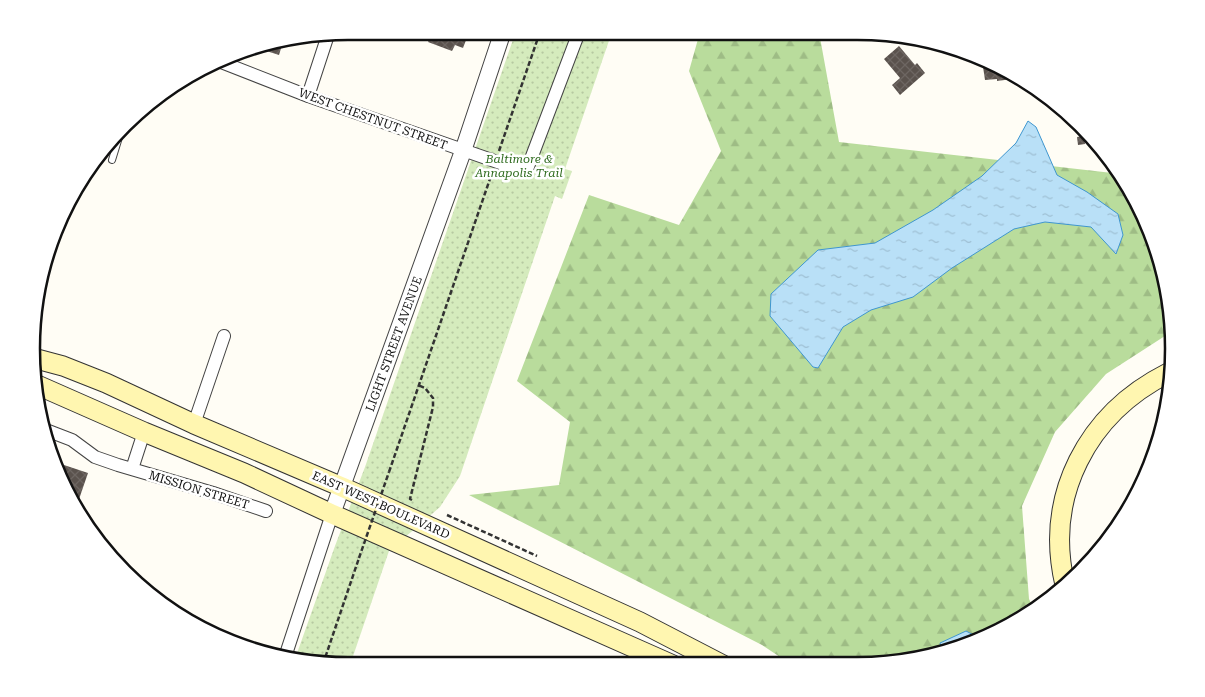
<svg xmlns="http://www.w3.org/2000/svg" width="1205" height="697" font-family="'Roboto Serif',serif">
<style>
.forest{fill:url(#forest-firs)}
.park{fill:url(#park-dots)}
.water{fill:url(#water-ripples);stroke:#3f96cf}
.building{fill:url(#building-cross-hatch)}
.lines{fill:none;stroke-linecap:round;stroke-linejoin:round}
.service-casing{stroke:#444;stroke-width:8}
.minor-casing{stroke:#444;stroke-width:14}
.tertiary-casing{stroke:#444;stroke-width:18}
.secondary-casing{stroke:#333;stroke-width:21}
.path{stroke:#333;stroke-width:2.5;stroke-dasharray:5 2.5;stroke-linecap:butt}
.service{stroke:#fff;stroke-width:6}
.minor{stroke:#fff;stroke-width:12}
.tertiary{stroke:#fff;stroke-width:16}
.secondary{stroke:#fff6b0;stroke-width:19}
.path-bridge{stroke:#333;stroke-width:2.5;stroke-dasharray:5 2.5;stroke-linecap:butt}
.labels{text-anchor:middle;stroke-width:5;stroke-linejoin:round;paint-order:stroke}
.street-label{font-size:12px;fill:#111;stroke:#fff}
.park-label{font-size:12px;font-style:italic;fill:#2f6b1f;stroke:#fff}
.rim{fill:none;stroke:#111;stroke-width:2.5}
</style>
<defs>
<pattern id="forest-firs" width="22" height="20" patternUnits="userSpaceOnUse" patternTransform="scale(1.25)"><rect width="22" height="20" fill="#b9dc9c"/><path d="M5 1l3.5 6h-7zM16 11l3.5 6h-7z" fill="#9ebc85"/></pattern>
<pattern id="park-dots" width="8" height="8" patternUnits="userSpaceOnUse" patternTransform="scale(1.25)"><rect width="8" height="8" fill="#d5ebbd"/><path d="M2 2h.1M6 6h.1" fill="none" stroke="#b6c8a1" stroke-width="1.8" stroke-linecap="round"/></pattern>
<pattern id="water-ripples" width="26" height="14" patternUnits="userSpaceOnUse" patternTransform="scale(1.25)"><rect width="26" height="14" fill="#b9e0f7"/><path d="M2 4q2-2 4 0t4 0M15 11q2-2 4 0t4 0" fill="none" stroke="#9ebfd3"/></pattern>
<pattern id="building-cross-hatch" width="8" height="8" patternUnits="userSpaceOnUse" patternTransform="scale(1.25)"><rect width="8" height="8" fill="#5a524d"/><path d="M0 0l8 8M0 8l8-8" fill="none" stroke="#6d6662"/></pattern>
</defs>
<rect width="100%" height="100%" fill="#fffdf5"/>
<path class="forest" d="M 700,32 L 819,32 L 839,142 L 1121,174 L 1168,286 L 1168,334 L 1106,374 L 1055,432 L 1022,506 L 1029,599 L 1034,609 L 1015,623 L 958,649 L 878,665 L 792,665 L 762,645 L 469,495 L 559,485 L 570,422 L 517,381 L 589,195 L 679,225 L 721,151 L 689,71 Z"/>
<path class="park" d="M 516,31 L 612,32 L 565,169 L 572,171 L 562,199 L 555,196 L 460,476 L 440,507 L 389,551 L 350,665 L 327,665 L 295,659 L 335,546 L 365,467 Z"/>
<path class="water" d="M 1028,121 L 1036,127 L 1057,175 L 1087,192 L 1118,214 L 1123,235 L 1116,254 L 1091,227 L 1045,222 L 1014,229 L 952,268 L 913,297 L 871,310 L 843,327 L 818,368 L 813,367 L 770,316 L 771,294 L 818,250 L 875,243 L 933,210 L 982,176 L 1016,143 Z
M 966,631 L 981,639 L 958,649 L 942,652 L 940,643 Z"/>
<path class="building" d="M 433,31 L 459,31 L 468,35 L 463,48 L 455,45 L 452,51 L 428,42 Z
M 283,42 L 279,55 L 257,48 L 257,46 Z
M 899,46 L 915,65 L 917,63 L 925,73 L 900,95 L 892,85 L 900,78 L 884,59 Z
M 982,60 L 1019,78 L 997,81 L 997,79 L 985,80 Z
M 1084,136 L 1085,144 L 1078,145 L 1077,137 Z
M 64,465 L 88,473 L 77,505 L 60,477 Z"/>
<g class="lines">
<g class="service-casing">
<path id="service" d="M 112,160 L 120,134"/>
</g>
<g class="minor-casing">
<path id="minor" d="M 221,62 L 308,96 L 526,172 L 579,32
M 308,96 L 328,35
M 194,424 L 224,336
M 46,430 L 72,440 L 95,457 L 118,465 L 213,493 L 266,511
M 132,469 L 144,432
M 285,657 L 332,514"/>
</g>
<g class="tertiary-casing">
<path id="tertiary" d="M 332,514 L 463,151 L 503,31"/>
</g>
<g class="secondary-casing">
<path id="secondary" d="M 33,358 L 63,366 L 106,383 L 194,424 L 342,487 L 640,622 L 723,665
M 35,384 L 144,432 L 244,473 L 332,514 L 673,665
M 1065,585 C 1044,496 1087,414 1168,373"/>
</g>
<path class="path" d="M 499,151 L 540,32
M 389,472 L 492,173
M 412,500 L 410,499 L 433,407 L 433,398 L 425,388 L 418,385
M 447,515 L 537,556
M 736,657 L 752,665
M 323,664 L 359,558"/>
<use href="#service" class="service"/>
<use href="#minor" class="minor"/>
<use href="#tertiary" class="tertiary"/>
<use href="#secondary" class="secondary"/>
<path class="path-bridge" d="M 359,558 L 389,472"/>
</g>
<g class="labels">
<g class="street-label">
<text transform="translate(373 119) rotate(20)" y="4">WEST CHESTNUT STREET</text>
<text transform="translate(394 344) rotate(-70)" y="4">LIGHT STREET AVENUE</text>
<text transform="translate(199 490) rotate(17)" y="4">MISSION STREET</text>
<text transform="translate(381 505) rotate(24)" y="4">EAST WEST BOULEVARD</text>
</g>
<g class="park-label">
<text x="519" y="163">Baltimore &amp;<tspan x="519" dy="14">Annapolis Trail</tspan></text>
</g>
</g>
<path d="M0 0H1205V697H0ZM348 40H857A308 308 0 0 1 1165 348V349A308 308 0 0 1 857 657H348A308 308 0 0 1 40 349V348A308 308 0 0 1 348 40Z" fill="#fff" fill-rule="evenodd"/>
<path class="rim" d="M348 40H857A308 308 0 0 1 1165 348V349A308 308 0 0 1 857 657H348A308 308 0 0 1 40 349V348A308 308 0 0 1 348 40Z"/>
</svg>
